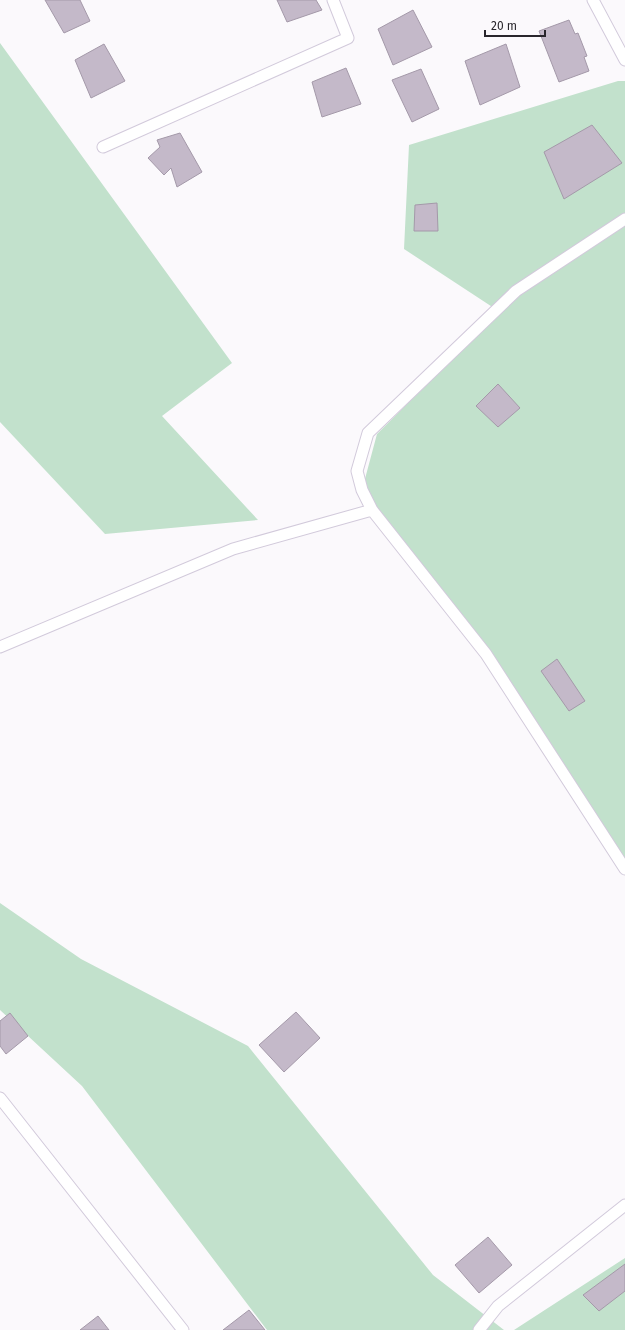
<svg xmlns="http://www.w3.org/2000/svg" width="625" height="1330" font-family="'Fira Sans',sans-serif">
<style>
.green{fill:#c2e1cc}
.building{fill:#c4b9c9;stroke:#a499a9}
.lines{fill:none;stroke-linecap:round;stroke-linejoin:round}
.lane-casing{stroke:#d2cadb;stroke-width:13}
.lane{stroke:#fff;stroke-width:11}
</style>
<rect width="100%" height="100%" fill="#fbf9fc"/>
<path class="green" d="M 0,43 L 232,363 L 162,416 L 258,520 L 105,534 L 0,422 Z
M 618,81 L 625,81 L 625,860 L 362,490 L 377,434 L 500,312 L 404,249 L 409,145 Z
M 0,903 L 81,959 L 248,1046 L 433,1275 L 504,1330 L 267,1330 L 82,1086 L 0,1010 Z
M 625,1258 L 625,1330 L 514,1330 Z"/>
<path class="building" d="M 45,0 L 80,0 L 90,21 L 64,33 Z
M 277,0 L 316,0 L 322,10 L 287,22 Z
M 413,10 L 432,47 L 393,65 L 378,29 Z
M 569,20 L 575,34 L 578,33 L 587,56 L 584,57 L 589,71 L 559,82 L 539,31 Z
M 104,44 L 125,81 L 91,98 L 75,60 Z
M 506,44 L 520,87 L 480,105 L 465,61 Z
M 346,68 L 361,104 L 322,117 L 312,82 Z
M 421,69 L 439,109 L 412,122 L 392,80 Z
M 592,125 L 622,163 L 564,199 L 544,152 Z
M 180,133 L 202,172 L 177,187 L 171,168 L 164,175 L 148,158 L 160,147 L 157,140 Z
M 437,203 L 438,231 L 414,231 L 415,205 Z
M 498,384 L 520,408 L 498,427 L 476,406 Z
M 557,659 L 585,701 L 569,711 L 541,671 Z
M 296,1012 L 320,1038 L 284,1072 L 259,1045 Z
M 10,1013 L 28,1036 L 6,1054 L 0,1046 L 0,1021 Z
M 488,1237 L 512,1265 L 479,1293 L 455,1265 Z
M 625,1264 L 625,1291 L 599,1311 L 583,1295 Z
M 249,1310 L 265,1330 L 223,1330 Z
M 98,1316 L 109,1330 L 80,1330 Z"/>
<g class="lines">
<g class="lane-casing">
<path id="lane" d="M 593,0 L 625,60
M 103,147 L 348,38 L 333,0
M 625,219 L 516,291 L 368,433 L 357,471 L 362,490 L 372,510 L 486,654 L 625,869
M 0,647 L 233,549 L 372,510
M 0,1098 L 183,1330
M 479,1330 L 498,1306 L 625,1205"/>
</g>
<use href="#lane" class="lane"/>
</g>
<path d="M485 30v6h60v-6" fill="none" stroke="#29262c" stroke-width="2"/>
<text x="491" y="30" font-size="12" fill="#29262c" stroke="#fbf9fc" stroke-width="3" paint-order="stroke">20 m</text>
</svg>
